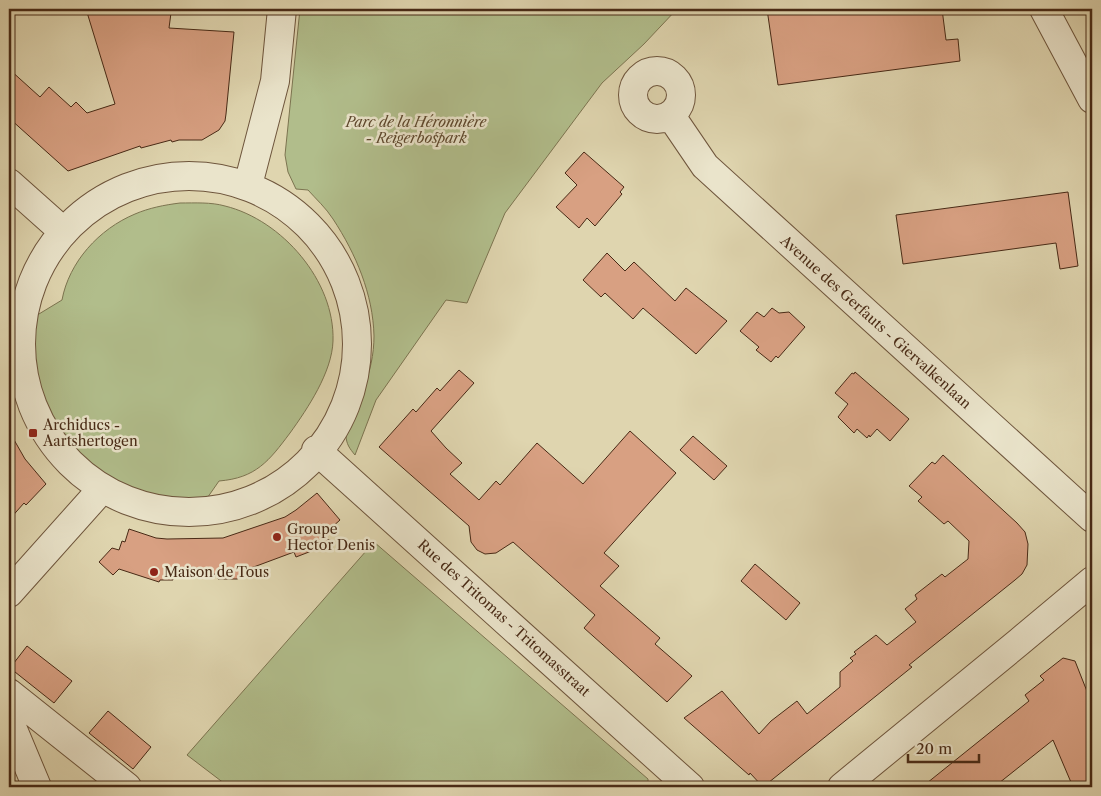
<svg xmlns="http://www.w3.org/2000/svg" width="1101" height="796" font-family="'Libre Caslon Text',serif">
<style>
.green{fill:#b1bd8b;stroke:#7c7450}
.building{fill:#d8a082;stroke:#482a16}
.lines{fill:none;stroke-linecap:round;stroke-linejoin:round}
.street-casing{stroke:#6e553c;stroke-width:30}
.street{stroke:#eae4cb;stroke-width:28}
.poi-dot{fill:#8f2418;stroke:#eae4cb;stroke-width:2}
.labels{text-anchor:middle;stroke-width:5;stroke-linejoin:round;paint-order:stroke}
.park-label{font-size:14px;font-style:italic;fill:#5d472d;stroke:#eae4cb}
.street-label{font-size:14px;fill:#482a16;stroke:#eae4cb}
.poi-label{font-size:14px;fill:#482a16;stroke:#eae4cb;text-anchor:start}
</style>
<rect width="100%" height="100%" fill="#dfd5af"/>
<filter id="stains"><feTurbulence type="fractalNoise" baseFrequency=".004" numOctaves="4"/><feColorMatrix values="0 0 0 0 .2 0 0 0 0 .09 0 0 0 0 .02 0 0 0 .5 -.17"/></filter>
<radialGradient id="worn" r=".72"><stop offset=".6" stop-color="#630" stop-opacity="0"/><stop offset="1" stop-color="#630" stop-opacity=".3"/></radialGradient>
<path class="green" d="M 300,9 L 677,9 L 644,44 L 602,83 L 505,213 L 467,303 L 446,300 L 376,400 L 355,455 C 350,449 346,444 346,435 C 346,419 357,403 363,389 C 370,373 374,354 374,336 C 373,294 356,254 333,219 C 326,208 316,199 308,190 L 296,189 L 288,172 L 285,155 Z
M 180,203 C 195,203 211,202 225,206 C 282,220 335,281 333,341 C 332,372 308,408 290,433 C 269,461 256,478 219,481 L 203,504 C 186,503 169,503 153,499 C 101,487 56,444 40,393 C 32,369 32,342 34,317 L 62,300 C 69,262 99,229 135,214 C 149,208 164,205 180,203 Z
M 374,542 L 648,779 L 648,782 L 644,787 L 229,787 L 187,755 Z"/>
<path class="building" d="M 86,9 L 171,13 L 169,28 L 234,32 L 226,114 L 225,121 L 219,130 L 202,140 L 179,140 L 172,142 L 171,140 L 141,148 L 140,146 L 68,171 L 9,118 L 9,69 L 40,97 L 49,87 L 71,107 L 76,102 L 87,113 L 115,104 Z
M 767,9 L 942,9 L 946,40 L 958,39 L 960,61 L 778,85 Z
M 584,152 L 624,187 L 620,192 L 622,194 L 595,226 L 587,218 L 579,228 L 556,207 L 577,185 L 565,173 Z
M 1068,192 L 1078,266 L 1060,269 L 1056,243 L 903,264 L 896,215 Z
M 607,253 L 625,271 L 634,262 L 675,301 L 686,288 L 727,321 L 696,354 L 643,308 L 633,319 L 605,293 L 601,297 L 583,280 Z
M 772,308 L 779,313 L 789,312 L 805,327 L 778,358 L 776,356 L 771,362 L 756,350 L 759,347 L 740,331 L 757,312 L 764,317 Z
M 459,370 L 474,383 L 431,431 L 446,448 L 462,463 L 450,474 L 479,500 L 496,481 L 500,485 L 537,443 L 583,484 L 630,431 L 676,473 L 604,553 L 619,566 L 600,586 L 660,638 L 655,644 L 692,676 L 667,702 L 584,628 L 595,615 L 513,542 L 496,553 L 485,554 L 477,550 L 471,542 L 469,526 L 379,447 L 413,409 L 416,412 L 437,388 L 440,391 Z
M 855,372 L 909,419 L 890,441 L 877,429 L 870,437 L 869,435 L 867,438 L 857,429 L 854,433 L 838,417 L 848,404 L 835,393 L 852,373 L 854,374 Z
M 9,431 L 25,459 L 46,484 L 26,505 L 24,503 L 9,520 Z
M 693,436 L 727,466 L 714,480 L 680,450 Z
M 943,455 L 1017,523 L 1025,532 L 1028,544 L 1027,565 L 1022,574 L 1015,580 L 909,665 L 912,667 L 763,787 L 750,773 L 749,775 L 684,718 L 722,691 L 759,734 L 771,721 L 797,701 L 807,714 L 840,687 L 840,672 L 853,661 L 850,658 L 856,654 L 854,652 L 876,635 L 887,645 L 916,622 L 905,609 L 917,599 L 915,595 L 942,574 L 945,577 L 968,559 L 969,541 L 948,521 L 944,524 L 918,501 L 922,497 L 909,486 L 932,462 L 935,464 Z
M 317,493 L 340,520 L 321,537 L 335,542 L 296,557 L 294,552 L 251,568 L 253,573 L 237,579 L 218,579 L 219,574 L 173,575 L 173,580 L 160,580 L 159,582 L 119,569 L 113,575 L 99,562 L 112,548 L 119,550 L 122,541 L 125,542 L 129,529 L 156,538 L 167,539 L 223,538 L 285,517 L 296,510 Z
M 755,564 L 800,603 L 786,620 L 741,581 Z
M 27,646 L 72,681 L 54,703 L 10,668 Z
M 1063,658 L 1075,661 L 1092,704 L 1092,787 L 1073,787 L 1053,740 L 994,787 L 922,787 L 1029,701 L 1025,695 L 1044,680 L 1040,676 Z
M 108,711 L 151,747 L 133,769 L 89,733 Z"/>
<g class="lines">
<g class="street-casing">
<path id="street" d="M 1044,9 L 1092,99
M633 95a24 24 0 1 1 48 0a24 24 0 1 1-48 0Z
M 671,116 L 705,166 L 1092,518
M21 344a168 168 0 1 1 336 0a168 168 0 1 1-336 0Z
M 9,183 L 64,232
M 248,185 L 275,81 L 282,9
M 316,450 L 690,787
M 9,593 L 101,490
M 9,693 L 127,787
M 9,720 L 37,787
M 842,787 L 1019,642 L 1092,581"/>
</g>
<use href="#street" class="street"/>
</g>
<g class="poi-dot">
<rect x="28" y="428" width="10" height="10" rx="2.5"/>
<circle cx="277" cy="537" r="5"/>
<circle cx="154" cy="572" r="5"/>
</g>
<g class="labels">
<g class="park-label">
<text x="416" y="127">Parc de la Héronnière<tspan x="416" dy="16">- Reigerbospark</tspan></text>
</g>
<g class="street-label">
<text transform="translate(876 322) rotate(42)" y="5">Avenue des Gerfauts - Giervalkenlaan</text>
<text transform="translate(504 618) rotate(42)" y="5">Rue des Tritomas - Tritomasstraat</text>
</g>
<g class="poi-label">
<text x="43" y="430">Archiducs -<tspan x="43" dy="16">Aartshertogen</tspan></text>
<text x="287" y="534">Groupe<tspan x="287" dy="16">Hector Denis</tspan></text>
<text x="164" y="577">Maison de Tous</text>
</g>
</g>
<rect width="1101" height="796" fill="none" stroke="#dfd5af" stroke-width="30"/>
<rect x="10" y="10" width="1081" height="776" fill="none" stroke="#482a16" stroke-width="2.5"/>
<rect x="15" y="15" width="1071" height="766" fill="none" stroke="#482a16"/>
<path d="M908 754v8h71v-8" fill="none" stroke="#482a16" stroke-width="2.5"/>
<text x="916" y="754" font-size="15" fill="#482a16" stroke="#eae4cb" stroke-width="4" paint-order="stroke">20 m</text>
<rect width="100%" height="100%" filter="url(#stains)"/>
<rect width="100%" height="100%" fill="url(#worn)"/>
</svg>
